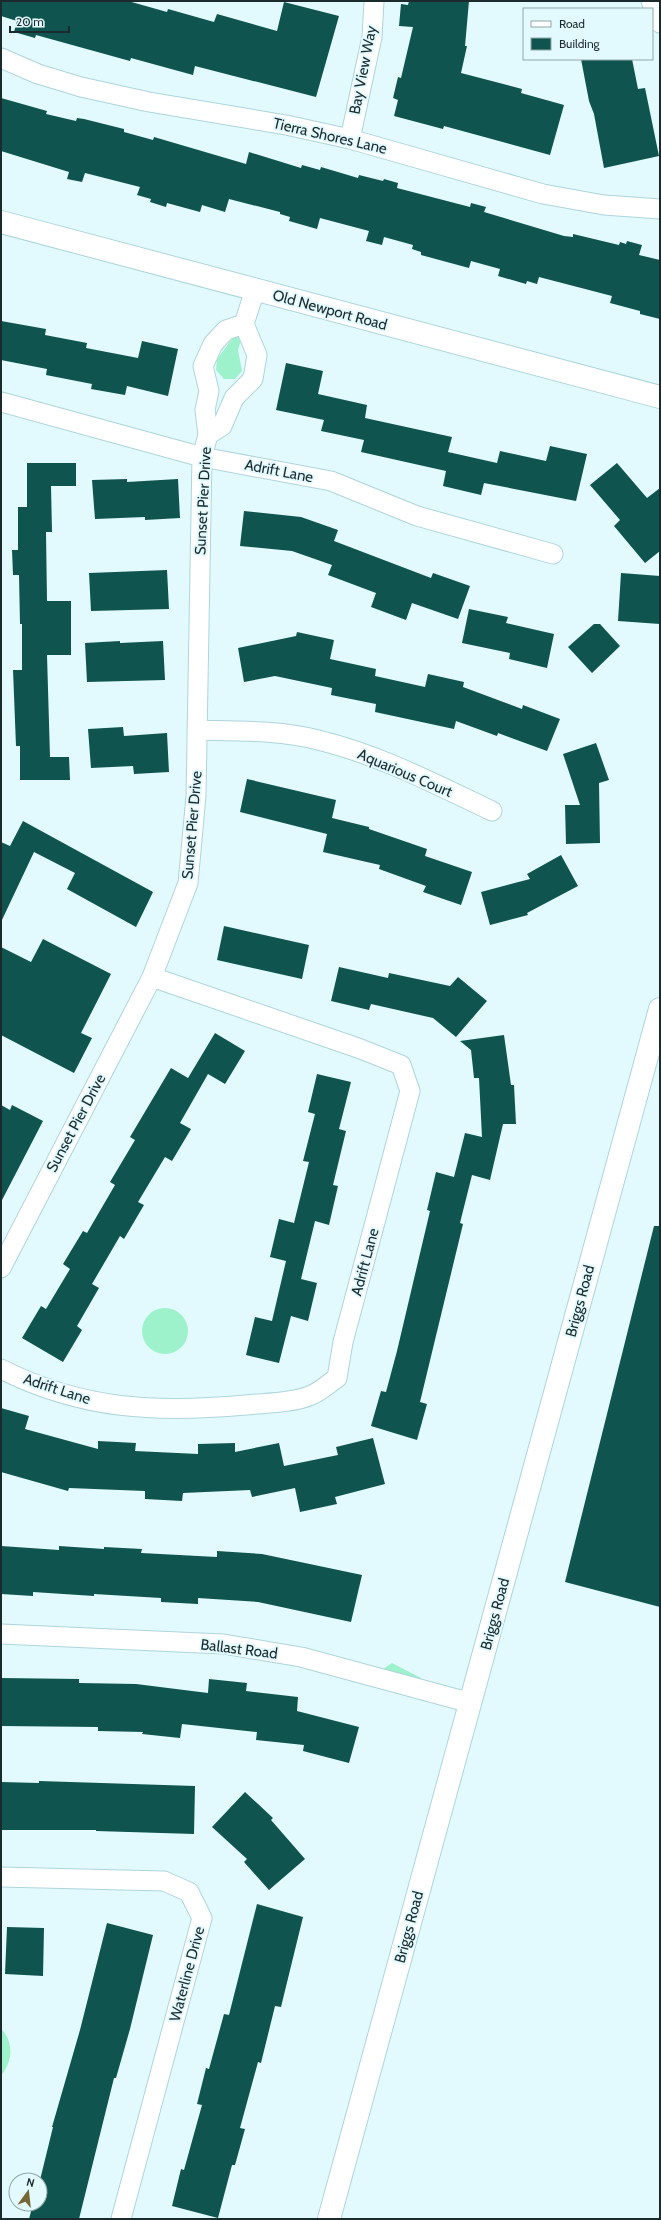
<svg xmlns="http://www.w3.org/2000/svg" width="661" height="2220" font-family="Cabin,sans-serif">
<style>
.green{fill:#9ef2cb}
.building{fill:#0f544e}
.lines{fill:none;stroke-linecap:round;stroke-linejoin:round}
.street-casing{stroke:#add5dc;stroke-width:21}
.secondary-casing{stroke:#add5dc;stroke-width:24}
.street{stroke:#fff;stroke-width:19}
.secondary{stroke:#fff;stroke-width:22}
.labels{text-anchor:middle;stroke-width:4;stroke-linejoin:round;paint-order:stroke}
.street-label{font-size:15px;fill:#1b2a2d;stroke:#e2fafe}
</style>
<rect width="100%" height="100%" fill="#e2fafe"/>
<path class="green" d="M 235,335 L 242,337 L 238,350 L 242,371 L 235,379 L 224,379 L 216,370 L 217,359 Z
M142 1331a23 23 0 1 1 46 0a23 23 0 1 1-46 0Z
M 392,1663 L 421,1678 L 418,1694 L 382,1687 L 383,1669 Z
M 1,2028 C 14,2043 13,2060 1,2076 Z"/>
<path class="building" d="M 1,1 L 128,1 L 167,12 L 168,9 L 214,22 L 217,14 L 277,31 L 284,2 L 339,16 L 316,97 L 195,66 L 193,75 L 131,58 L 130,61 L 36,35 L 35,38 L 14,32 L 17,21 L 1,16 Z
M 409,1 L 469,1 L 465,46 L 467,46 L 461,73 L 522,89 L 521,93 L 564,105 L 550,155 L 444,126 L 443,129 L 394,116 L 398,100 L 393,98 L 398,77 L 401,78 L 413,27 L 399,26 L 401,4 L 408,5 Z
M 581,59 L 632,59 L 638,89 L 645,88 L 659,156 L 604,168 L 594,114 L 589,101 Z
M 1,98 L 47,111 L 46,114 L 76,121 L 77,118 L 84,119 L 124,129 L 124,132 L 153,140 L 154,137 L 246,164 L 249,152 L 301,168 L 302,165 L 320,170 L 321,167 L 358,178 L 359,175 L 383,181 L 384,179 L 398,183 L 397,188 L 470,207 L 471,203 L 486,207 L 484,212 L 564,236 L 573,237 L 573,234 L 619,245 L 620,242 L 626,244 L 627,241 L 642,245 L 639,255 L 660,260 L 660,319 L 640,314 L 640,311 L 610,303 L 612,296 L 539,277 L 537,284 L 527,281 L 526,284 L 498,276 L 500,269 L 471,261 L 469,268 L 421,255 L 421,252 L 412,249 L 413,245 L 384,237 L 382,245 L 366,241 L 369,231 L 320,218 L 317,229 L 289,221 L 290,217 L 280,214 L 280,212 L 229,199 L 225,212 L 202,205 L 200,212 L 167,203 L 166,207 L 150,202 L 151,199 L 137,195 L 140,187 L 85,173 L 82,182 L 67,179 L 69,172 L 1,151 Z
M 1,321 L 46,329 L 45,335 L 87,343 L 86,348 L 138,358 L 142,341 L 178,349 L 168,396 L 127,386 L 125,395 L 91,389 L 92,384 L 46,375 L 47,369 L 1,360 Z
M 286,363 L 323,371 L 318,394 L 367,405 L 365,418 L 452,437 L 448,452 L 497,463 L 500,451 L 546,461 L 550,446 L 587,454 L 576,501 L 484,483 L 481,495 L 443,486 L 446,471 L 361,452 L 364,440 L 321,431 L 324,420 L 276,410 Z
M 27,463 L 76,463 L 76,486 L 51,486 L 52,532 L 46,532 L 47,601 L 71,601 L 71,655 L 47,655 L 50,757 L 69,757 L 70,780 L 20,780 L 20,746 L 16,746 L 13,670 L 22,670 L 22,624 L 20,624 L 19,575 L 13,575 L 12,550 L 18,550 L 18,507 L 27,507 Z
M 617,463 L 647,498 L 660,488 L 660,551 L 645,563 L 614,526 L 620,520 L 590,485 Z
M 127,479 L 127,482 L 178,479 L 180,518 L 145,520 L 145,517 L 95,519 L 92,480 Z
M 244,511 L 301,517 L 338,530 L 334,541 L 431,578 L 433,573 L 470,586 L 458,619 L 412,603 L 406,620 L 371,607 L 376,593 L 328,575 L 332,565 L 292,551 L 240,546 Z
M 167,570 L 169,609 L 91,611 L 89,573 Z
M 621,573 L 660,576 L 660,624 L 618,621 Z
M 469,609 L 508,617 L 506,623 L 554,634 L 547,668 L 509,659 L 510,653 L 462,643 Z
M 594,624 L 600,624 L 620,646 L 592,673 L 568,647 Z
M 297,632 L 334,640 L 330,659 L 376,669 L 375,676 L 425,687 L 428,674 L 464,682 L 463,687 L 522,709 L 523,705 L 560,719 L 547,751 L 498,733 L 497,736 L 456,721 L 454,729 L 375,712 L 376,704 L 331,695 L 332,688 L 275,676 L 244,682 L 238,648 L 296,636 Z
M 120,641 L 120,643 L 163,641 L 165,680 L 87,682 L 85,643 Z
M 123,727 L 124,736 L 167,733 L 169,772 L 134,774 L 133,766 L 91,768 L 88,729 Z
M 596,743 L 609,780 L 599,783 L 600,843 L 566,844 L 565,805 L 580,805 L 563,754 Z
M 247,779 L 336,800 L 332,818 L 369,827 L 369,829 L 427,849 L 425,856 L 472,872 L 461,905 L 423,892 L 426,886 L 379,869 L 380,865 L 323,852 L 327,834 L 240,812 Z
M 23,821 L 153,892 L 136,927 L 67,889 L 75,873 L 34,852 L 1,922 L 1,842 L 10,846 Z
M 561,855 L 578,886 L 527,913 L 528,915 L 490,925 L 481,892 L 530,879 L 527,874 Z
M 224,926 L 309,945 L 302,979 L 217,960 Z
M 43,939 L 111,974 L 81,1033 L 92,1038 L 74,1073 L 1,1035 L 1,947 L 31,962 Z
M 339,967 L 388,978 L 389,973 L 450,986 L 458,977 L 487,1001 L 456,1037 L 433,1018 L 371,1004 L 369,1010 L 331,1001 Z
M 215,1033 L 245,1051 L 225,1084 L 208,1074 L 180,1123 L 191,1129 L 172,1161 L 165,1157 L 138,1202 L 144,1205 L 124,1239 L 120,1236 L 92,1284 L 99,1288 L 77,1326 L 82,1330 L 63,1362 L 22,1338 L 41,1306 L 46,1309 L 70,1269 L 63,1264 L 83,1231 L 87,1233 L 115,1185 L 110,1182 L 135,1140 L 130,1137 L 171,1068 L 188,1078 Z
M 504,1035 L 511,1085 L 514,1085 L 516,1124 L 503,1124 L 490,1180 L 472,1175 L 460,1223 L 463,1224 L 420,1402 L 427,1404 L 417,1440 L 371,1426 L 381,1391 L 386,1392 L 397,1351 L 430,1211 L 427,1210 L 436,1172 L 454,1177 L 465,1133 L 482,1137 L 479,1078 L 474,1078 L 471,1050 L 460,1041 Z
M 317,1074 L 351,1082 L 339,1129 L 346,1131 L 333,1185 L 338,1186 L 329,1225 L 315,1221 L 301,1279 L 317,1283 L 308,1321 L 291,1316 L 279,1363 L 246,1355 L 255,1317 L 272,1321 L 286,1261 L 270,1257 L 279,1219 L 294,1223 L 309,1162 L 303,1161 L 315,1114 L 308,1112 Z
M 1,1105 L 10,1110 L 12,1105 L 43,1121 L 1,1202 Z
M 654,1226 L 660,1226 L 660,1607 L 565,1582 Z
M 1,1408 L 29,1416 L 25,1429 L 98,1449 L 98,1441 L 136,1443 L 135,1451 L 198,1454 L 198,1444 L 235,1443 L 235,1452 L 279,1443 L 284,1466 L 338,1455 L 336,1447 L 373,1438 L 385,1484 L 335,1497 L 337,1504 L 300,1512 L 295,1488 L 252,1497 L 250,1490 L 183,1493 L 182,1501 L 145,1499 L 145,1491 L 69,1488 L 68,1491 L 1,1472 Z
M 1,1546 L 59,1550 L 59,1546 L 104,1549 L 104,1547 L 142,1549 L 141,1553 L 217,1557 L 217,1551 L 262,1554 L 362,1575 L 351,1622 L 258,1602 L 198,1598 L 198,1604 L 161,1602 L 161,1598 L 94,1594 L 94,1596 L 33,1592 L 33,1596 L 1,1594 Z
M 1,1678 L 79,1679 L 79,1683 L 136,1684 L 208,1693 L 209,1679 L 247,1683 L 246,1691 L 298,1697 L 297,1711 L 359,1727 L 349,1763 L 303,1751 L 304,1745 L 256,1740 L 257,1732 L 182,1724 L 180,1738 L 142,1734 L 143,1732 L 98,1731 L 98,1727 L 1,1726 Z
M 39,1781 L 195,1786 L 194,1834 L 96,1831 L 96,1830 L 1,1830 L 1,1782 L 39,1783 Z
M 245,1792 L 273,1818 L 271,1820 L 305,1859 L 269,1890 L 244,1862 L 247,1859 L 212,1827 Z
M 257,1904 L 303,1917 L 281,2007 L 275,2006 L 261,2063 L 258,2062 L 240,2128 L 245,2129 L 235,2165 L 232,2165 L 218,2218 L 172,2206 L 181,2169 L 184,2170 L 202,2105 L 197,2104 L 206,2068 L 209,2069 L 224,2014 L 229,2015 Z
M 107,1923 L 153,1935 L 130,2029 L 116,2078 L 114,2078 L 79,2219 L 29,2219 L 33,2204 L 40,2204 L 40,2180 L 53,2127 L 52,2127 L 80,2030 Z
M 7,1927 L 44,1928 L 43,1976 L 5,1974 Z"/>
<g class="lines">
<g class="street-casing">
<path id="street" d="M 651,1 L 660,23
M 1,58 L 38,74 L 81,87 L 149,102 L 286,125 L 350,139 L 543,194 L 604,205 L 660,209
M 350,139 L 372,37 L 374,1
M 1,402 L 202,457 L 331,481 L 417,516 L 553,554
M 208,435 L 222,426 L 234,398 L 253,379 L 257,355 L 244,324 L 255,290
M 197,730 C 235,731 281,730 318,740 C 380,755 435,784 492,811
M 1,1268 L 152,977 L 188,883 L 196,796 L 202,457 L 208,435 L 205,410 L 209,391 L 203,366 L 213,344 L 226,330 L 244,324
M 1,1369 C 82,1410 157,1413 246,1405 C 265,1403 292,1403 309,1396 C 319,1393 329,1383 337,1378 L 343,1342 L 410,1091 L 401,1065 L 358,1048 L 152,977
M 1,1634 L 223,1644 L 301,1657 L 471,1703
M 1,1877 L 164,1881 L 189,1892 L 202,1918 L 121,2219"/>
</g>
<g class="secondary-casing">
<path id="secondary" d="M 1,222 L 660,397
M 329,2219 L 660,1009"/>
</g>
<use href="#street" class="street"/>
<use href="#secondary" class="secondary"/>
</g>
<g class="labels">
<g class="street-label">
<text transform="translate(363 70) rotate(-79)" y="5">Bay View Way</text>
<text transform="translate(330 136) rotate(13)" y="5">Tierra Shores Lane</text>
<text transform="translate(330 310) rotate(15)" y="5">Old Newport Road</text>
<text transform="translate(279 471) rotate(11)" y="5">Adrift Lane</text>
<text transform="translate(203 501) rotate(-87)" y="5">Sunset Pier Drive</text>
<text transform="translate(405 773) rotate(23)" y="5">Aquarious Court</text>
<text transform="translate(192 825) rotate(-85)" y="5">Sunset Pier Drive</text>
<text transform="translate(76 1123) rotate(-62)" y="5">Sunset Pier Drive</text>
<text transform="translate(365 1262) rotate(-75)" y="5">Adrift Lane</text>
<text transform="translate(580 1301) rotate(-75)" y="5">Briggs Road</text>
<text transform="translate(57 1389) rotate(18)" y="5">Adrift Lane</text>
<text transform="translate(495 1614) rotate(-75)" y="5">Briggs Road</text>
<text transform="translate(239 1649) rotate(7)" y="5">Ballast Road</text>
<text transform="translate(409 1927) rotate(-75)" y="5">Briggs Road</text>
<text transform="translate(187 1974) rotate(-75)" y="5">Waterline Drive</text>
</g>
</g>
<rect width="661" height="2220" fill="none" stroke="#1b2a2d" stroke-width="4"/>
<rect x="523" y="8" width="130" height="52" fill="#e2fafe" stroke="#92a7aa"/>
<rect x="531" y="21" width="20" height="6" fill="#ffffff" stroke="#92a7aa"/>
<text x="559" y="28" font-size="12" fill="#1b2a2d">Road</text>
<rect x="531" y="38" width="20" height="12" fill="#0f544e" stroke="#92a7aa"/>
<text x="559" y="48" font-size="12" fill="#1b2a2d">Building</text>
<g transform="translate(28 2192) rotate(15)"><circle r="19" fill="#e2fafe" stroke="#92a7aa"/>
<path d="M0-3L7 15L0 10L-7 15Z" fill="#766835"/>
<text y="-6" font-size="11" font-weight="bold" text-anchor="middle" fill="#1b2a2d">N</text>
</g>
<path d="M10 26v6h59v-6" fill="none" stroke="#1b2a2d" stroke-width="2"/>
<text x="16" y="26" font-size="12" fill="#1b2a2d" stroke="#e2fafe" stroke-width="3" paint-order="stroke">20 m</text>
</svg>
